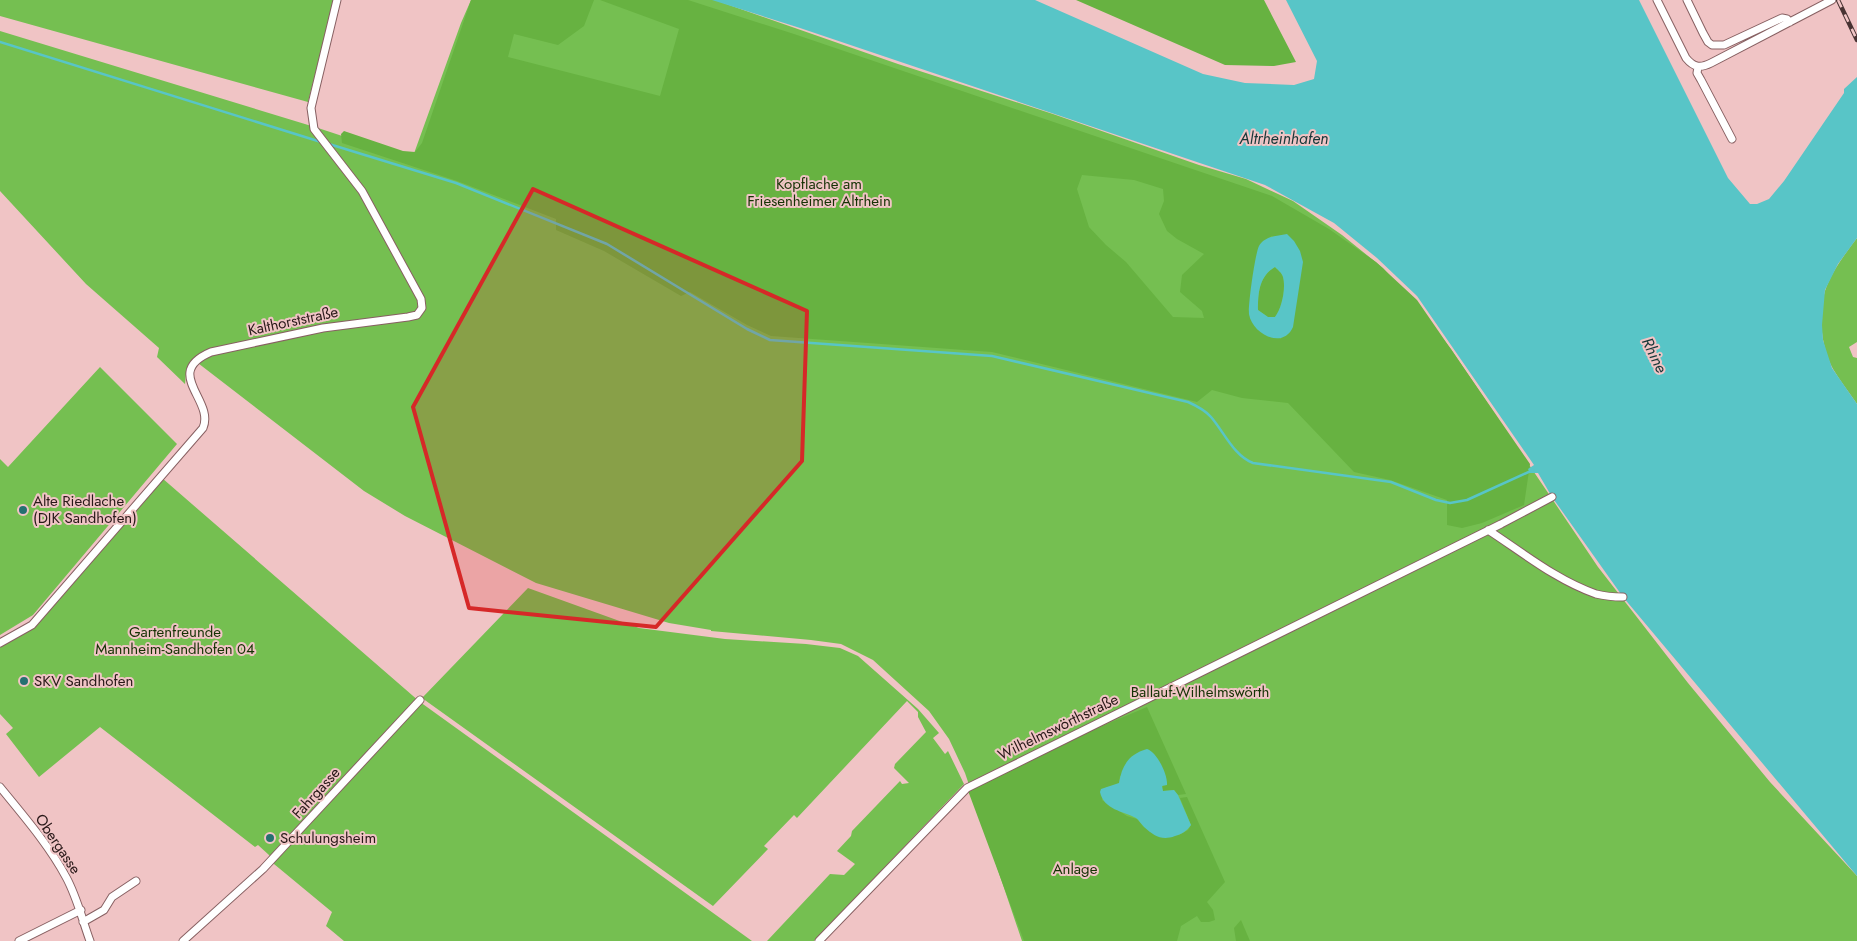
<svg xmlns="http://www.w3.org/2000/svg" width="1857" height="941" font-family="Jost,sans-serif">
<style>
.green{fill:#75bf51}
.forest{fill:#67b241;fill-rule:evenodd}
.water{fill:#58c5c7;fill-rule:evenodd}
.lines{fill:none;stroke-linecap:round;stroke-linejoin:round}
.stream{stroke:#58c5c7;stroke-width:2.5}
.minor-casing{stroke:#876062;stroke-width:9}
.minor{stroke:#fff;stroke-width:7}
.rail-casing{stroke:#483333;stroke-width:4.5}
.rail{stroke:#f0c4c5;stroke-width:2.5;stroke-dasharray:8;stroke-linecap:butt}
.marked{fill:#d62828;fill-opacity:0.2;stroke:#d62828;stroke-width:4;stroke-linejoin:round}
.poi-dot{fill:#257071;stroke:#f0c4c5;stroke-width:2}
.labels{text-anchor:middle;stroke-width:4;stroke-linejoin:round;paint-order:stroke}
.park-label{font-size:15px;fill:#153204;stroke:#f0c4c5}
.street-label{font-size:15px;fill:#281818;stroke:#f0c4c5}
.poi-label{font-size:15px;fill:#281818;stroke:#f0c4c5;text-anchor:start}
.water-label{font-size:16px;font-style:italic;fill:#163738;stroke:#f0c4c5}
</style>
<rect width="100%" height="100%" fill="#f0c4c5"/>
<path class="green" d="M 0,0 L 334,0 L 308,102 L 0,16 Z
M 471,0 L 715,0 L 898,64 L 1053,114 L 1199,165 L 1246,179 L 1293,201 L 1342,235 L 1383,268 L 1414,302 L 1451,349 L 1598,567 L 1688,683 L 1770,782 L 1857,876 L 1857,941 L 1022,941 L 965,773 L 949,739 L 929,711 L 873,660 L 841,644 L 811,640 L 711,631 L 711,630 L 669,623 L 536,583 L 405,516 L 364,491 L 194,360 L 186,373 L 185,384 L 157,357 L 159,348 L 86,284 L 0,191 L 0,31 L 318,128 L 412,159 L 461,23 Z
M 1857,238 L 1857,342 L 1849,347 L 1853,357 L 1857,358 L 1857,404 C 1849,392 1840,381 1833,369 C 1821,347 1818,315 1825,291 C 1831,272 1845,254 1857,238 Z
M 100,367 L 177,444 L 33,615 L 0,635 L 0,459 L 8,467 Z
M 162,478 L 420,702 L 752,941 L 344,941 L 326,926 L 332,912 L 274,864 L 269,855 L 258,845 L 255,847 L 100,727 L 39,777 L 6,734 L 13,728 L 0,714 L 0,647 L 33,628 Z
M 528,588 L 639,628 L 725,639 L 806,644 L 840,648 L 858,656 L 875,671 L 918,709 L 939,733 L 933,738 L 945,754 L 948,751 L 964,784 L 814,941 L 767,941 L 830,874 L 844,875 L 855,864 L 837,851 L 851,836 L 852,831 L 900,781 L 902,784 L 909,783 L 894,768 L 895,764 L 926,732 L 918,717 L 918,712 L 907,701 L 797,818 L 794,815 L 764,846 L 768,849 L 713,906 L 422,698 Z"/>
<path class="forest" d="M 471,0 L 594,0 L 584,26 L 558,45 L 514,34 L 508,57 L 660,96 L 679,29 L 600,0 L 688,0 L 794,34 L 1272,196 L 1329,229 L 1376,262 L 1417,300 L 1530,464 L 1524,505 L 1482,523 L 1462,528 L 1447,525 L 1447,500 L 1390,480 L 1354,472 L 1288,403 L 1242,398 L 1212,390 L 1197,402 L 992,352 L 771,336 L 747,325 L 690,292 L 681,296 L 604,251 L 556,230 L 556,219 L 457,181 L 342,143 L 341,134 L 344,131 L 403,151 L 415,152 L 422,143 ZM 1082,175 L 1134,180 L 1163,189 L 1164,201 L 1159,214 L 1167,231 L 1177,239 L 1204,254 L 1182,275 L 1180,292 L 1202,311 L 1204,318 L 1173,317 L 1126,262 L 1106,245 L 1089,227 L 1077,189 ZM 1271,236 L 1294,241 L 1281,339 L 1249,315 Z
M 1076,0 L 1264,0 L 1296,62 L 1274,66 L 1225,65 Z
M 1275,267 C 1278,270 1282,273 1283,277 C 1286,288 1282,308 1275,317 L 1268,317 L 1258,310 C 1258,293 1259,276 1275,267 Z
M 1147,707 L 1186,794 L 1178,795 L 1174,790 L 1163,791 L 1162,788 L 1166,777 L 1162,769 L 1120,776 L 1119,783 L 1114,786 L 1106,787 L 1102,800 L 1127,816 L 1137,819 L 1143,826 L 1179,835 L 1188,830 L 1191,825 L 1180,798 L 1187,797 L 1225,882 L 1207,902 L 1213,910 L 1215,920 L 1209,922 L 1201,922 L 1197,916 L 1181,926 L 1177,941 L 1024,941 L 967,788 L 1029,757 Z
M 1241,920 L 1250,941 L 1236,941 L 1234,928 Z"/>
<path class="water" d="M 712,0 L 1035,0 L 1203,74 L 1245,83 L 1294,85 L 1314,79 L 1317,61 L 1286,0 L 1639,0 L 1728,178 L 1750,204 L 1757,204 L 1769,199 L 1784,181 L 1844,93 L 1844,89 L 1857,77 L 1857,238 L 1838,264 L 1825,290 L 1822,325 L 1823,340 L 1832,368 L 1857,404 L 1857,876 L 1623,597 L 1552,497 L 1538,473 L 1530,473 L 1528,469 L 1534,465 L 1417,296 L 1377,258 L 1334,223 L 1265,185 L 800,28 Z
M 1287,234 L 1294,241 L 1300,251 L 1303,262 L 1293,327 C 1283,350 1252,334 1249,314 C 1248,305 1255,254 1259,246 C 1265,236 1277,236 1287,234 ZM 1275,267 C 1278,270 1282,273 1283,277 C 1286,288 1282,308 1275,317 L 1268,317 L 1258,310 C 1258,293 1259,276 1275,267 Z
M 1147,749 C 1157,752 1168,775 1167,785 L 1162,786 L 1163,791 L 1174,790 L 1178,795 L 1191,825 C 1187,831 1182,834 1175,836 C 1162,841 1154,836 1144,827 C 1141,824 1139,820 1136,818 C 1123,811 1104,810 1100,792 L 1101,789 L 1119,783 C 1122,765 1129,754 1147,749 Z"/>
<g class="lines">
<path class="stream" d="M 0,42 L 321,142
M 329,144 L 456,183 L 607,244 L 747,329 L 770,340 L 992,356 L 1188,402 C 1197,406 1205,410 1211,417 C 1224,432 1234,456 1253,463 L 1391,482 L 1436,500 L 1450,503 L 1467,500 L 1533,470"/>
<g class="minor-casing">
<path id="minor" d="M 1657,0 L 1686,58 C 1694,68 1701,68 1711,63 L 1832,0
M 1687,0 L 1703,33 L 1708,42 L 1712,45 L 1724,45 L 1782,18 L 1787,19 L 1790,22
M 1698,67 L 1697,73 L 1701,80 L 1732,139
M 1488,530 C 1522,552 1556,580 1596,594 C 1604,596 1614,597 1623,597
M 0,643 L 32,625 L 203,428 C 215,400 162,373 211,352 L 323,328 L 408,317 L 417,315 L 422,308 L 421,299 L 362,191 L 314,129 L 311,108 L 337,0
M 0,787 C 22,814 49,845 66,877 C 77,897 82,919 90,941
M 83,922 L 104,910 L 112,897 L 136,881
M 19,941 L 81,910
M 183,941 L 263,869 L 420,700
M 819,941 L 967,788 L 1501,524 L 1552,497"/>
</g>
<use href="#minor" class="minor"/>
<g class="rail-casing">
<path id="rail" d="M 1838,0 L 1857,40"/>
</g>
<use href="#rail" class="rail"/>
</g>
<path class="marked" d="M 533,189 L 807,311 L 802,461 L 656,627 L 469,608 L 413,407 Z"/>
<g class="poi-dot">
<circle cx="23" cy="510" r="5"/>
<circle cx="24" cy="681" r="5"/>
<circle cx="270" cy="838" r="5"/>
</g>
<g class="labels">
<g class="park-label">
<text x="819" y="189">Kopflache am<tspan x="819" dy="17">Friesenheimer Altrhein</tspan></text>
<text x="175" y="637">Gartenfreunde<tspan x="175" dy="17">Mannheim-Sandhofen 04</tspan></text>
<text x="1200" y="697">Ballauf-Wilhelmswörth</text>
<text x="1075" y="874">Anlage</text>
</g>
<g class="street-label">
<text transform="translate(293 321) rotate(-12)" y="5">Kalthorststraße</text>
<text transform="translate(1058 727) rotate(-26)" y="5">Wilhelmswörthstraße</text>
<text transform="translate(316 793) rotate(-48)" y="5">Fahrgasse</text>
<text transform="translate(58 844) rotate(56)" y="5">Obergasse</text>
</g>
<g class="poi-label">
<text x="33" y="506">Alte Riedlache<tspan x="33" dy="17">(DJK Sandhofen)</tspan></text>
<text x="34" y="686">SKV Sandhofen</text>
<text x="280" y="843">Schulungsheim</text>
</g>
<g class="water-label">
<text x="1284" y="144">Altrheinhafen</text>
<text transform="translate(1655 355) rotate(64)" y="6">Rhine</text>
</g>
</g>
</svg>
